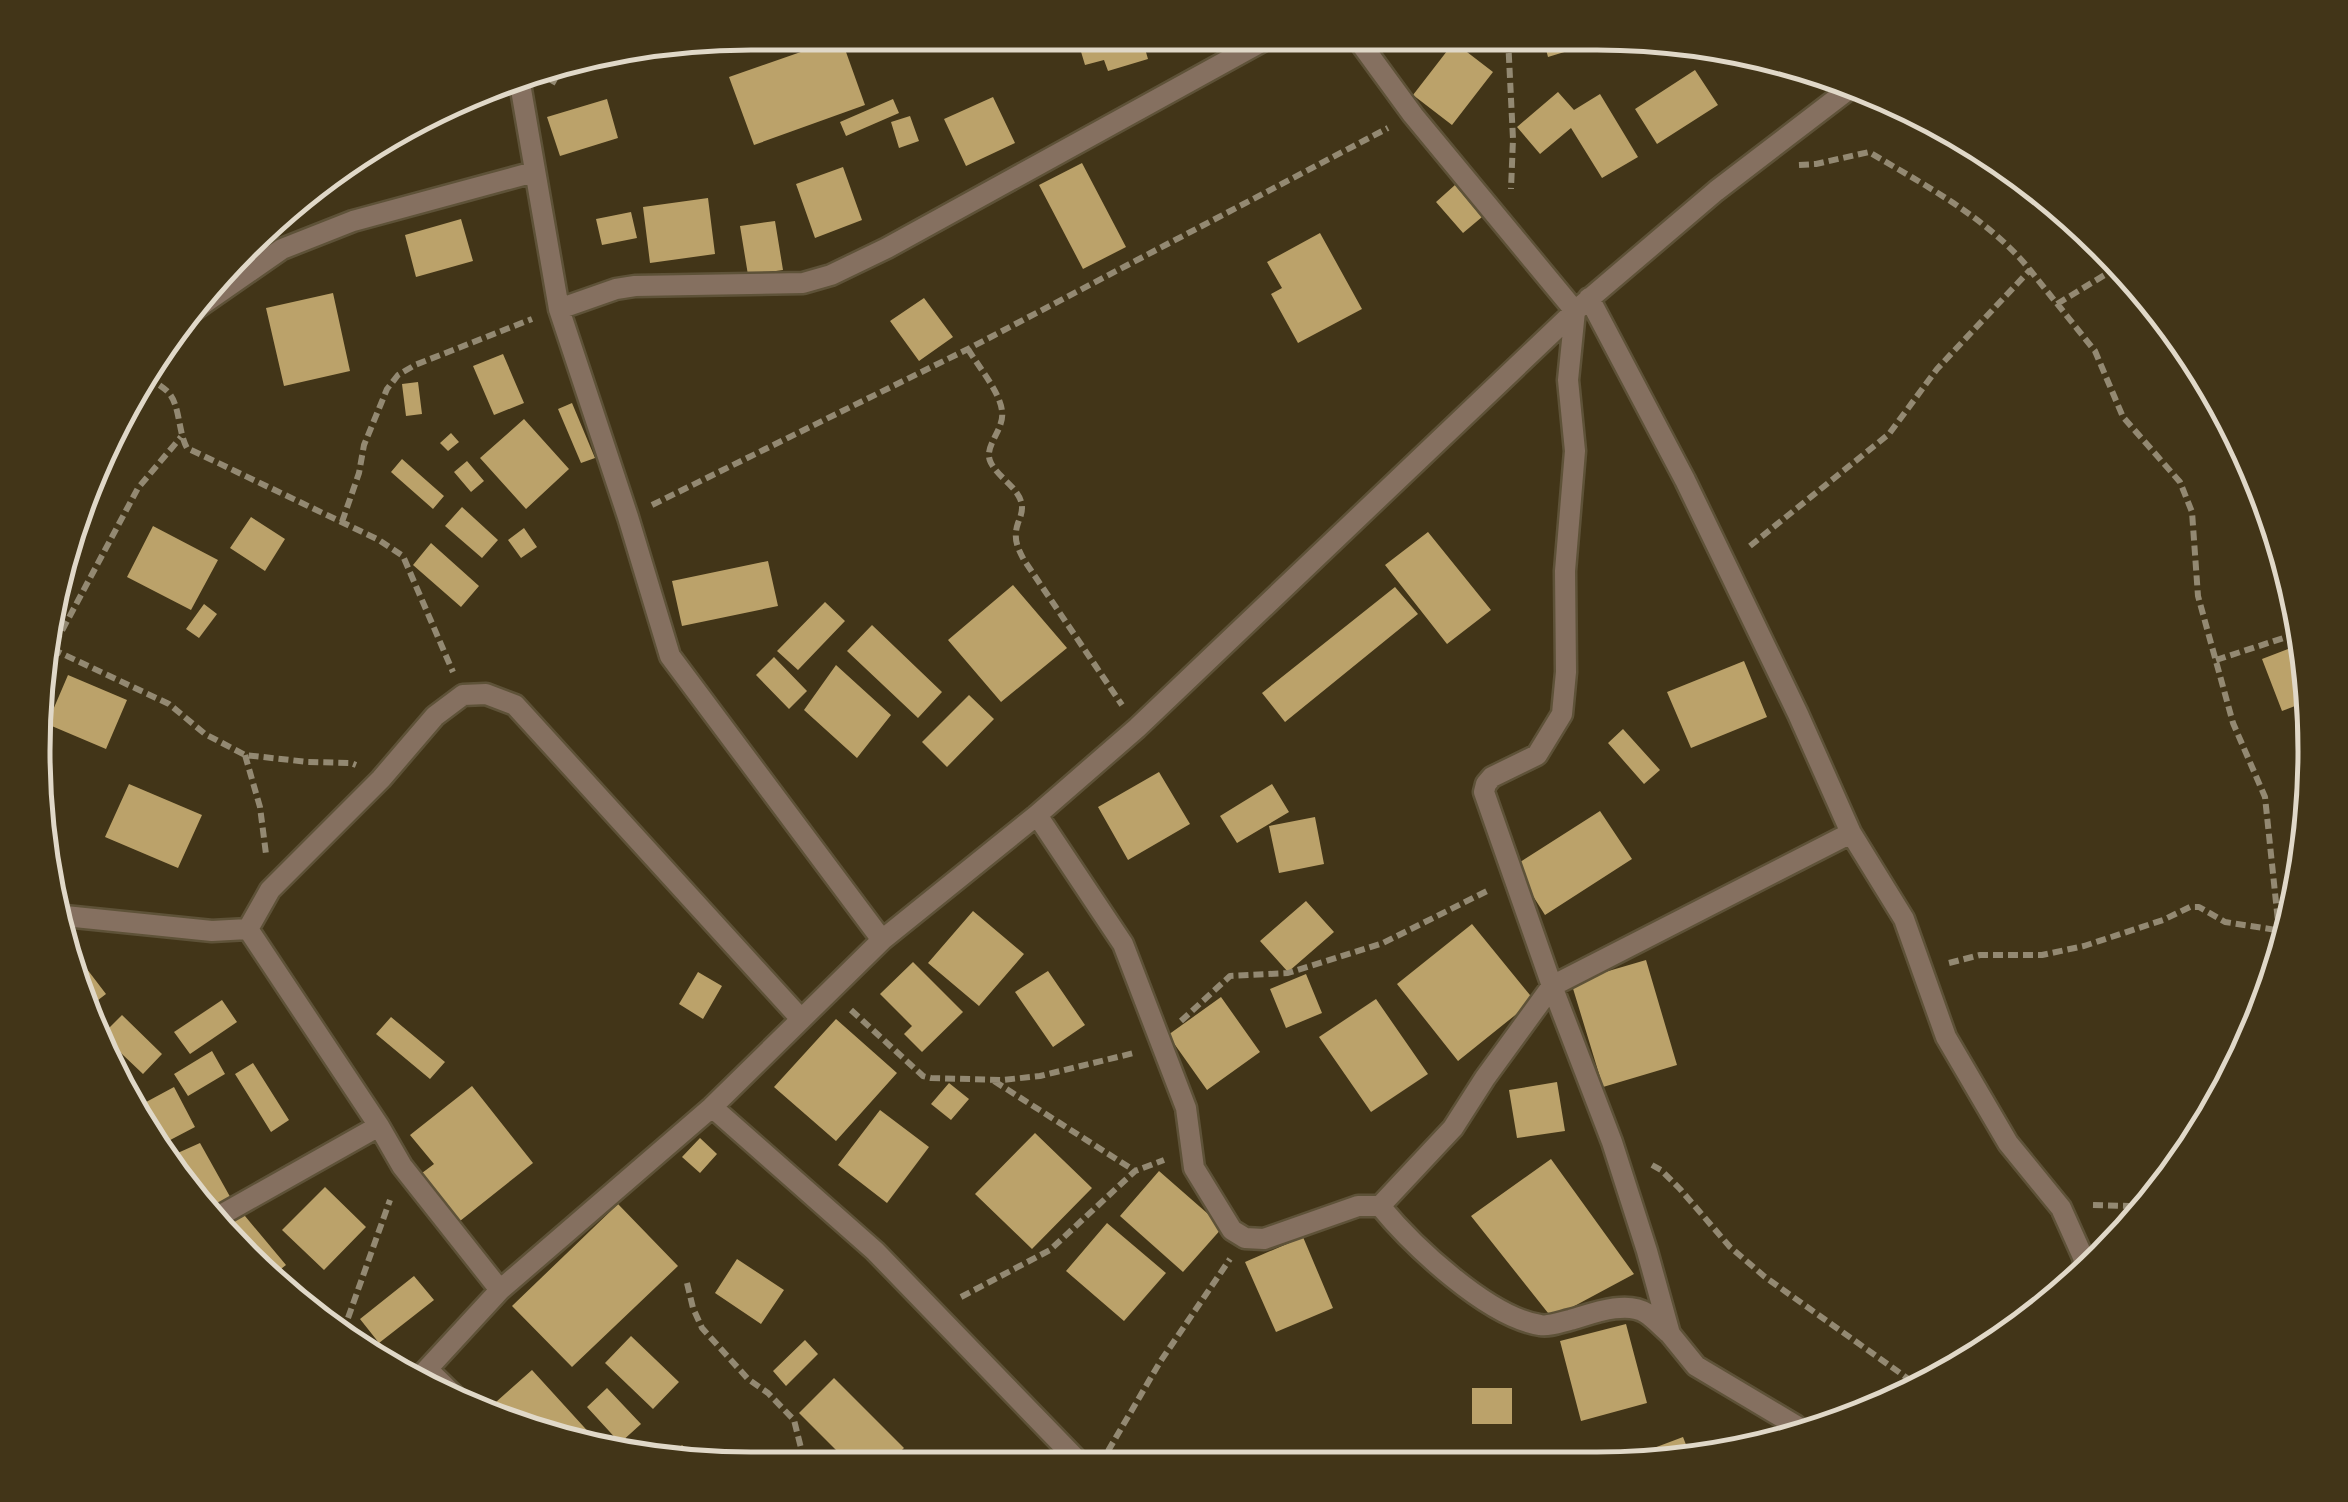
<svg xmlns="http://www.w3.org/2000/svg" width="2348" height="1502" font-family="Rubik,sans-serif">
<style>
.building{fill:#bba26a}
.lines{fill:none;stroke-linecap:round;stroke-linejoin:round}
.street-casing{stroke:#5e5238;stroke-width:25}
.path{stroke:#938972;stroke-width:6;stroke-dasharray:10 5;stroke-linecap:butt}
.street{stroke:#857060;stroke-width:20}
.rim{fill:none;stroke:#e0d8c8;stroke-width:5}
</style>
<rect width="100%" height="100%" fill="#423518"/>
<path class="building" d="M 1067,35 L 1141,35 L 1148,59 L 1108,71 L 1104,60 L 1085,65 L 1079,45 L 1070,48 Z
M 841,38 L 865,105 L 754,145 L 729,77 Z
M 1543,38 L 1607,38 L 1607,39 L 1548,57 Z
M 1454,42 L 1493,72 L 1452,125 L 1413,95 Z
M 1695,70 L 1718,105 L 1657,144 L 1635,109 Z
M 1558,92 L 1574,110 L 1600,94 L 1638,157 L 1602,178 L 1571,128 L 1540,154 L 1517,127 Z
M 993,97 L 1015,143 L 966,166 L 944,119 Z
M 607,99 L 618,138 L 560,156 L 547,117 Z
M 893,99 L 899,113 L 846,136 L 840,122 Z
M 910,116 L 919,141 L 899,148 L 891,122 Z
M 1082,163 L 1126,247 L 1083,269 L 1039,185 Z
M 843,167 L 862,220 L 815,238 L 796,184 Z
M 1455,185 L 1482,217 L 1463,233 L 1436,202 Z
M 708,198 L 715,254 L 650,263 L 643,207 Z
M 631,212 L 637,238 L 602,245 L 596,219 Z
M 461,219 L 473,261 L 416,277 L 405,235 Z
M 775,221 L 783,270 L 748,275 L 740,226 Z
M 1320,233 L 1362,309 L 1298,343 L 1271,294 L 1282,288 L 1267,262 Z
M 333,293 L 350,371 L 284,386 L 266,308 Z
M 924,298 L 953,337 L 919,361 L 890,321 Z
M 503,354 L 524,403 L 494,415 L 473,366 Z
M 418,382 L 422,414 L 406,416 L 402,384 Z
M 572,403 L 595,458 L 581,463 L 558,409 Z
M 524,419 L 569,469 L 526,509 L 480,458 Z
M 451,433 L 459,442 L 448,451 L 440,443 Z
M 402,459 L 444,496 L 433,509 L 391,472 Z
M 467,461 L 484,481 L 471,492 L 454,472 Z
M 462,507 L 498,540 L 482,558 L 445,526 Z
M 251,517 L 285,539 L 265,571 L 230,548 Z
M 153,526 L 218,560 L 191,610 L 127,577 Z
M 524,528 L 537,547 L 521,558 L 508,540 Z
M 1428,532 L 1491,610 L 1447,644 L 1385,565 Z
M 68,534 L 81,545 L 61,569 L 65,547 Z
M 431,543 L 479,586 L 461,607 L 413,565 Z
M 768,561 L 778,606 L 682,626 L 672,581 Z
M 1013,585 L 1067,648 L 1001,702 L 948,640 Z
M 1395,587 L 1418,614 L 1285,722 L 1262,693 Z
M 825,602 L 845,621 L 798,670 L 777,651 Z
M 204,604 L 217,614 L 199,638 L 186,629 Z
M 872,625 L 942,692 L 918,718 L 847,651 Z
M 2304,643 L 2313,699 L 2282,711 L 2262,659 Z
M 774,657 L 807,691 L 789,709 L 756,675 Z
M 1744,661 L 1767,717 L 1691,748 L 1667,692 Z
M 836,665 L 891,715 L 857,758 L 804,710 Z
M 68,675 L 127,700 L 106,749 L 47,724 Z
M 969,695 L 994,719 L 947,767 L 922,742 Z
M 1623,729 L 1660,770 L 1644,784 L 1608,743 Z
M 1159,772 L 1190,824 L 1128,860 L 1098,807 Z
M 129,784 L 202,815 L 178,868 L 105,837 Z
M 1272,784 L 1289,812 L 1237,843 L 1220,816 Z
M 1600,811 L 1632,859 L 1545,915 L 1514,866 Z
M 1315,817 L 1324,864 L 1279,873 L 1269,826 Z
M 2308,848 L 2299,889 L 2292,852 Z
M 1306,901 L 1334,932 L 1288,972 L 1260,941 Z
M 973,911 L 1024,954 L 979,1006 L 928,963 Z
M 1472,924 L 1534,1000 L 1458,1061 L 1397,984 Z
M 64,939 L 106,994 L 89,1007 L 60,943 Z
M 1646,960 L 1677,1065 L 1603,1087 L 1571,982 Z
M 913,962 L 963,1012 L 922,1052 L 904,1034 L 912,1026 L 880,994 Z
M 1048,971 L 1085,1025 L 1053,1047 L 1015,992 Z
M 698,972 L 722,986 L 703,1019 L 679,1004 Z
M 1306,974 L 1322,1013 L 1286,1028 L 1270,989 Z
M 1221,997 L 1260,1052 L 1207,1090 L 1168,1035 Z
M 1376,999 L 1428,1074 L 1371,1112 L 1319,1037 Z
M 222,1000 L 237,1022 L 190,1054 L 174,1032 Z
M 122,1015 L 162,1054 L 143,1074 L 102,1035 Z
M 391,1017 L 445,1062 L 430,1079 L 376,1034 Z
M 836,1019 L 897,1073 L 836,1141 L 774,1087 Z
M 212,1051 L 225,1074 L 188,1096 L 174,1074 Z
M 253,1063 L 289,1120 L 271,1132 L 235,1074 Z
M 1557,1082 L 1565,1131 L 1517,1138 L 1509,1090 Z
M 949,1083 L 969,1099 L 951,1120 L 931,1104 Z
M 472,1086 L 533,1163 L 460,1221 L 422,1173 L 434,1164 L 410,1135 Z
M 174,1087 L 195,1127 L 153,1149 L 135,1108 Z
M 880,1110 L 929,1147 L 887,1203 L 838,1165 Z
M 1035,1133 L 1092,1188 L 1032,1249 L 975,1194 Z
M 700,1138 L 717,1154 L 700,1173 L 682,1157 Z
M 200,1143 L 233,1202 L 209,1213 L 162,1160 Z
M 1551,1159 L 1634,1274 L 1552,1318 L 1471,1216 Z
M 1159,1171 L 1223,1227 L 1183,1272 L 1120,1216 Z
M 325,1187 L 366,1227 L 324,1270 L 282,1230 Z
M 618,1204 L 678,1266 L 572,1367 L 512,1306 Z
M 240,1210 L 286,1265 L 267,1280 L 220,1226 Z
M 1107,1223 L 1166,1273 L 1124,1321 L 1066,1271 Z
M 1303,1237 L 1333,1308 L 1276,1332 L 1245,1262 Z
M 737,1259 L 784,1290 L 761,1324 L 715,1293 Z
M 414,1276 L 434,1300 L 379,1343 L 360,1319 Z
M 1626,1324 L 1647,1403 L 1581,1421 L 1560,1341 Z
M 631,1336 L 679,1382 L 653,1409 L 605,1363 Z
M 805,1340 L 818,1354 L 786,1386 L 773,1371 Z
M 532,1370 L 604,1449 L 497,1420 L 487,1410 Z
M 834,1378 L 904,1448 L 887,1464 L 850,1464 L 799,1413 Z
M 607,1388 L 641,1424 L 620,1443 L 587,1407 Z
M 1472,1388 L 1512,1388 L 1512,1424 L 1472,1424 Z
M 1683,1437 L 1692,1460 L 1643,1468 L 1638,1454 Z
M 682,1445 L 702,1464 L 670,1463 L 667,1461 Z"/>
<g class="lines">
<g class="street-casing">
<path id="street" d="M 1356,37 L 1413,115 L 1575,311 L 1568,380 L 1575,451 L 1565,571 L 1566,672 L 1562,714 L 1537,755 L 1492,777 L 1486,784 L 1484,792 L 1552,986 L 1612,1142 L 1647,1251 L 1670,1334 L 1696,1366 L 1795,1425 L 1808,1436
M 518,72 L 559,309 L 628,517 L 670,656 L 882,940
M 1589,298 L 1685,480 L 1798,714 L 1851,833 L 1904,919 L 1946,1037 L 2008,1143 L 2061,1208 L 2083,1257 L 2086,1273
M 559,309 L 616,289 L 635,286 L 803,283 L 831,275 L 887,248 L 1272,36
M 177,322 L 282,249 L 353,221 L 534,172
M 1037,815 L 1123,944 L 1186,1108 L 1194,1168 L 1232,1230 L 1245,1238 L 1264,1239 L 1358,1206 L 1380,1206 C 1413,1246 1488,1317 1540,1325 C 1549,1327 1561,1322 1570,1320 C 1591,1314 1626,1300 1646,1313 C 1654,1318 1662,1327 1669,1333
M 55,915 L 212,931 L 248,929 L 379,1126 L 402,1166 L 500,1290
M 248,929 L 270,890 L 381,779 L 435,716 L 463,695 L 486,694 L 515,705 L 801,1019
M 712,1107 L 875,1251 L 1082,1465
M 1380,1206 L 1453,1128 L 1485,1078 L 1552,986 L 1851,833
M 214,1219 L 379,1126
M 428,1370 L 470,1411
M 418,1379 L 500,1290 L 712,1107 L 882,940 L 1037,815 L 1137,728 L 1575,311 L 1716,191 L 1857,83"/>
</g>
<path class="path" d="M 1508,38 L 1513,139 L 1511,189
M 552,84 L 564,63
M 1799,165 L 1816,164 L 1869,152 C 1926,186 1988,218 2030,270 L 2095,351 L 2123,417 L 2180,482 L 2192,512 L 2198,596 L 2233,723 L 2265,797 L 2279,931 L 2272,994
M 2057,304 L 2121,265
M 968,349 C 978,366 1000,392 1002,411 C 1005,430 982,447 991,463 C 999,479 1022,489 1022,508 C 1022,513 1020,518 1018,523 C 1013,538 1017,547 1024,560 L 1122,705
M 147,377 C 154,382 162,386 168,392 C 180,404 178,432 187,448 L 379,540 L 403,556 L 453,672
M 652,505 L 968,349 L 1388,128
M 342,522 L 359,473 L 364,445 L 387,389 L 398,375 L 415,365 L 532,319
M 1750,546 L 1889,434 L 1937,369 L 2030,270
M 52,649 L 169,704 L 205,734 L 245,755 L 308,762 L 351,763 L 356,765
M 2216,660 L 2302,632
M 41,670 L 138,488 L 181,437
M 245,755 L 260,807 L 266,854
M 1949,963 L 1980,955 L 2042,955 L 2084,946 L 2163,920 L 2190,907 L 2199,907 L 2225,922 L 2289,932
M 851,1010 L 923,1076 L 931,1078 L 1002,1080 L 1040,1076 L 1134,1053
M 1181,1021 L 1230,976 L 1288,973 L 1383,943 L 1489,890
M 994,1081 L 1135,1171
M 1652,1165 L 1661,1170 L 1680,1189 L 1730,1247 L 1765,1277 L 1924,1390
M 2093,1205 L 2129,1206 L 2148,1210
M 687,1283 L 693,1308 L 702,1328 L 748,1379 L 768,1393 L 794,1420 L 803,1456 L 811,1464
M 961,1297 L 1050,1250 L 1135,1171 L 1164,1160
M 343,1332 L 390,1200
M 1108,1451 L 1160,1362 L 1230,1259"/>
<use href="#street" class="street"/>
</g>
<path d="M0 0H2348V1502H0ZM751 50H1597A701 701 0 0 1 2298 751V751A701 701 0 0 1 1597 1452H751A701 701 0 0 1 50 751V751A701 701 0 0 1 751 50Z" fill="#423518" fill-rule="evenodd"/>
<path class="rim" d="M751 50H1597A701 701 0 0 1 2298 751V751A701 701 0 0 1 1597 1452H751A701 701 0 0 1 50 751V751A701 701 0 0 1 751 50Z"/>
</svg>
